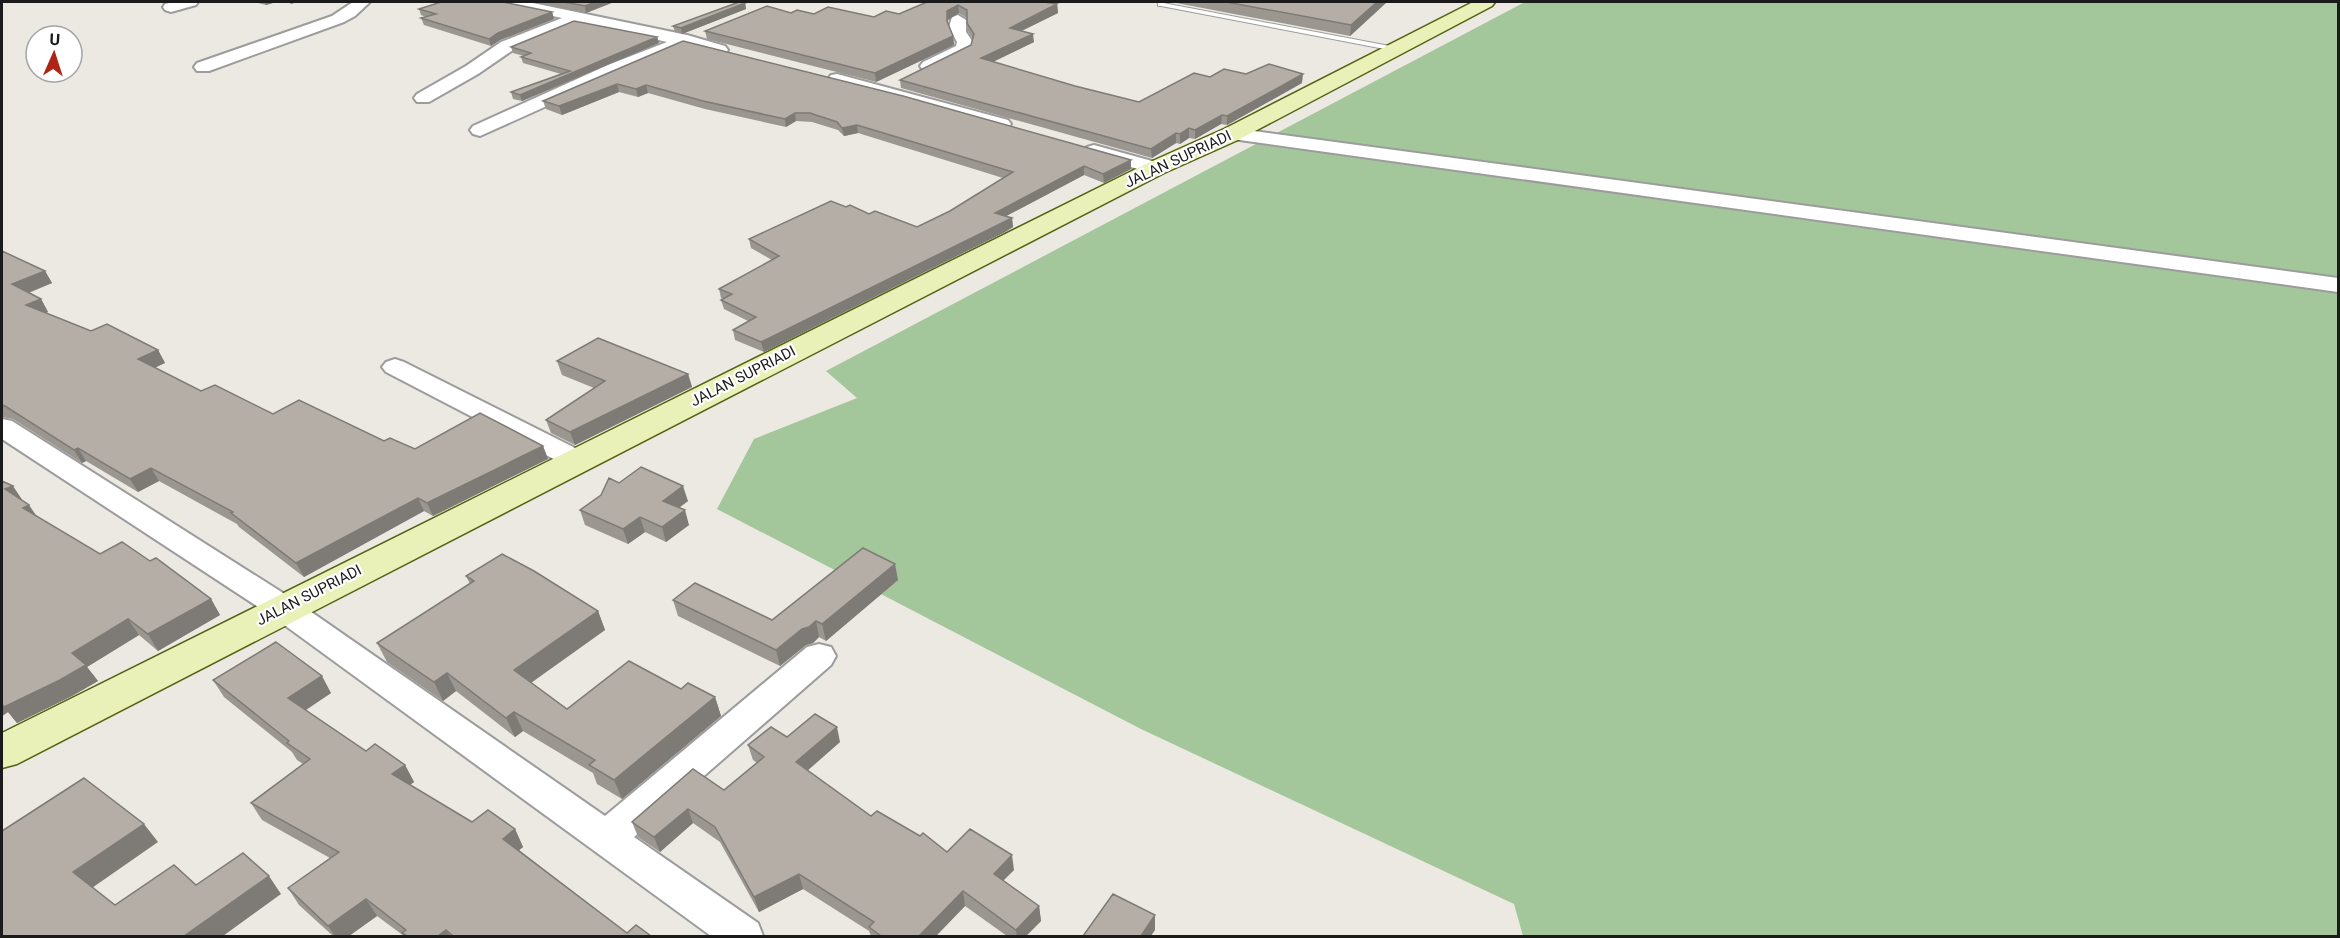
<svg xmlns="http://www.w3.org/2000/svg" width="2340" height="938" font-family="Roboto,sans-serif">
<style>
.forest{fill:#a3c69a}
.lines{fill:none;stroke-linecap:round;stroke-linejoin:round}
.service-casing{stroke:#9c9c9c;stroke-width:2}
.minor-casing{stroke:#9c9c9c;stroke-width:4}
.secondary-casing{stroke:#526211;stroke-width:3}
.service{fill:#fff;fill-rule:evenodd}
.minor{fill:#fff;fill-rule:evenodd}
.secondary{fill:#e9f1b9;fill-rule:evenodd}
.wall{fill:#9b9690}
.shaded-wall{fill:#7e7a75}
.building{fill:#b4aea7;stroke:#7e7a75;stroke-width:1.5}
.labels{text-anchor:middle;stroke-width:4.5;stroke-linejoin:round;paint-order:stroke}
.street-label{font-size:15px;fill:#1b1b1b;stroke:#fff}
</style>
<rect width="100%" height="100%" fill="#ebe9e1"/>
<path class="forest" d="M 1525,2 L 2338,2 L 2338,936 L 1523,936 L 1514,904 L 1141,729 L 717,509 L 754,439 L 857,398 L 826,371 Z"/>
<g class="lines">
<g class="service-casing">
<path id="service" d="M 1158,2 L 1395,47 L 1399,49 L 1395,51 L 1161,6 L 1158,6 Z"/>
</g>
<g class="minor-casing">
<path id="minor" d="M 174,2 L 198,2 L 196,5 L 171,12 L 165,10 L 163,7 L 165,4 Z
M 353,2 L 370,2 L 355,16 L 344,22 L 209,71 L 197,71 L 194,67 L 197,63 L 332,16 Z
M 499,2 L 528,2 L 687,35 L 725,46 L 728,50 L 725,54 L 719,55 L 685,47 L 620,73 L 480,136 L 473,134 L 470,130 L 473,126 L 608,65 L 667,42 L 581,22 L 513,50 L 478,74 L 429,102 L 417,102 L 414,98 L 417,94 L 466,66 L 501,42 L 562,18 L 501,5 Z
M 958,15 L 966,20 L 966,32 L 973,42 L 970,53 L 935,70 L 923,70 L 920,66 L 923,62 L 956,46 L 957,42 L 949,27 L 952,17 Z
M 837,74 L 1008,120 L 1011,124 L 1008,128 L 1001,130 L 831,83 L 828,79 L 831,75 Z
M 1232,128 L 2338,278 L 2338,292 L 1225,138 L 1222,134 L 1225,130 Z
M 1094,145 L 1163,164 L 1166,168 L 1163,172 L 1156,174 L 1087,155 L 1084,151 L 1087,147 Z
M 395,359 L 404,362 L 587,454 L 591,460 L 587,466 L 577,469 L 567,466 L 386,372 L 382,367 L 386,362 Z
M 2,419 L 12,421 L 294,600 L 605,816 L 807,647 L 819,644 L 831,647 L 836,656 L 831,665 L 634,837 L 758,923 L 763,936 L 711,936 L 272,616 L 2,439 Z"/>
</g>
<g class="secondary-casing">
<path id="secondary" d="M 1473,2 L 1495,2 L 1492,6 L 1240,139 L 1164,173 L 17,764 L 2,768 L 2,733 L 1148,163 L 1224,129 Z"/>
</g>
<use href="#service" class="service"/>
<use href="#minor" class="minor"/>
<use href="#secondary" class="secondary"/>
</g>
<path class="wall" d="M 254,2 L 276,2 L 266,5 Z
M 536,2 L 614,2 L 586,13 Z
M 927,2 L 1057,4 L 1058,13 L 1022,31 L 1034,42 L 993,62 L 1075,86 L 1139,102 L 1210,77 L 1246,74 L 1302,83 L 1227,125 L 1221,124 L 1195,139 L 1189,138 L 1180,144 L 1176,143 L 1152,158 L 901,88 L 900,80 L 971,45 L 973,39 L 968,31 L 967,18 L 959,13 L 948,20 L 948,23 L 953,36 L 954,45 L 876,82 L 707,39 L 705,31 L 791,13 L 874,17 L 899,14 Z
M 1171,2 L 1387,2 L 1350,36 Z
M 745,3 L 746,9 L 682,34 L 675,32 L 673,26 Z
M 419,9 L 552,12 L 554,19 L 500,40 L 491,46 L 424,25 L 421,18 L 426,17 L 421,15 Z
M 657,37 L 659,43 L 522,101 L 513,99 L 511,92 L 561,74 L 523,63 L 521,57 L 524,56 L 513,53 L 511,47 Z
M 683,41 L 1131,160 L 1131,169 L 1104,183 L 1084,175 L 1006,216 L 1012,218 L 1013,227 L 1005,232 L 764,352 L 735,340 L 733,330 L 748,321 L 724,309 L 721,300 L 723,299 L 721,298 L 719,289 L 772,260 L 751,248 L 749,239 L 846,207 L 917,227 L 950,211 L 1003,178 L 858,133 L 844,136 L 838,130 L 812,122 L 796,121 L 786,127 L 705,109 L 648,93 L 638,97 L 619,92 L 562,115 L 546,109 L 543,101 Z
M 2,251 L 45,271 L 52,283 L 29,293 L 41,299 L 48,312 L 45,313 L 91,331 L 158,350 L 165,363 L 154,368 L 201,391 L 273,414 L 415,449 L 543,446 L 548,459 L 433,516 L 424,511 L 304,577 L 239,527 L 237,524 L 159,481 L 138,492 L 86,461 L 82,463 L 13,419 L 2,417 L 2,418 Z
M 557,361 L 688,374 L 692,387 L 575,445 L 551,433 L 546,420 L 594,388 L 562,375 Z
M 2,481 L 23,501 L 36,516 L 100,554 L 150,561 L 211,599 L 220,615 L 158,651 L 139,635 L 87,667 L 98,681 L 72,696 L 17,723 L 8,712 L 2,716 Z
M 619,483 L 688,501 L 679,508 L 689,525 L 666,542 L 645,532 L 628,544 L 585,525 L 580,510 Z
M 466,576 L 598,611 L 605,630 L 531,683 L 567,709 L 681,689 L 715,697 L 721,716 L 622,799 L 597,784 L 593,773 L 523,731 L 515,737 L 456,691 L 443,701 L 387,662 L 377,643 L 470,584 Z
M 898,580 L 826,641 L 819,637 L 813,643 L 806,645 L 780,666 L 678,616 L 673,600 L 772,620 Z
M 213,680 L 331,693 L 306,710 L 366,751 L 405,765 L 414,782 L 410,785 L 472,822 L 515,829 L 523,847 L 519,850 L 627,933 L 651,936 L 404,936 L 377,916 L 349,936 L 333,936 L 299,905 L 288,888 L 330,858 L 262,820 L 251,803 L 303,764 L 297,760 L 292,752 L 224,697 Z
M 787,737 L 840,742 L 807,771 L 871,816 L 947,852 L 1014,870 L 1003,880 L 1039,906 L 1041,921 L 1026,936 L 1007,936 L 965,906 L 936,936 L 871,936 L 869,931 L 803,889 L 759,912 L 720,842 L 693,823 L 660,852 L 638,837 L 632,822 L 724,790 L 757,763 L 753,760 L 748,745 Z"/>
<path class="shaded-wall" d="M 265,2 L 276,2 L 266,5 Z
M 289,2 L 298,2 L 291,4 Z
M 596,2 L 614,2 L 586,13 L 585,6 Z
M 1377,2 L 1387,2 L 1350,36 L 1351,25 Z
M 745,3 L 746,9 L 682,34 L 681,28 Z
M 1057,4 L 1058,13 L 1010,36 L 1010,28 Z
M 958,5 L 959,13 L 948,20 L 948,29 L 947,11 Z
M 552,12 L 554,19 L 500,40 L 491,46 L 489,39 L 498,33 Z
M 1033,34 L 1034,42 L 982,67 L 981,58 Z
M 953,36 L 954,45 L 876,82 L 875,73 Z
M 657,37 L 659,43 L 522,101 L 520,95 Z
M 1303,74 L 1302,83 L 1227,125 L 1227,116 Z
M 617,84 L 619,92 L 562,115 L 559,106 Z
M 646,85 L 648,93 L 638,97 L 636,89 Z
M 795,113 L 796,121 L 786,127 L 785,119 Z
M 1222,115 L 1221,124 L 1195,139 L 1195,130 Z
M 857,125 L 858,133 L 844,136 L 842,128 Z
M 1189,128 L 1189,138 L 1180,144 L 1180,134 Z
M 1176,133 L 1176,143 L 1152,158 L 1151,149 Z
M 1131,160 L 1131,169 L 1104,183 L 1103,174 Z
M 1084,166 L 1084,175 L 995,222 L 995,213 Z
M 1012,218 L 1013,227 L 1005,232 L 764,352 L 761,342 Z
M 45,271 L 52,283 L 19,296 L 12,284 Z
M 41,299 L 48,312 L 34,317 L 26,305 Z
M 158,350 L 165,363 L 145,372 L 138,359 Z
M 688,374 L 692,387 L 575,445 L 570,432 Z
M 543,446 L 548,459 L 433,516 L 427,503 Z
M 78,448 L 86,461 L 82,463 L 74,450 Z
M 151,468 L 159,481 L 138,492 L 130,479 Z
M 13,486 L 23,501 L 5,489 Z
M 683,486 L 688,501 L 667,516 L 663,501 Z
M 418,498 L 424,511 L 304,577 L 296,563 Z
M 29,505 L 40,521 L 23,508 Z
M 685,510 L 689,525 L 666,542 L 662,527 Z
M 640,517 L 645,532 L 628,544 L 623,529 Z
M 895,564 L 898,580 L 826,641 L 822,624 Z
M 211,599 L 220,615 L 158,651 L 148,634 Z
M 598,611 L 605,630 L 522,689 L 514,670 Z
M 128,619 L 139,635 L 87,667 L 98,681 L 72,696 L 17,723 L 4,707 L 72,653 Z
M 816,621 L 819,637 L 813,643 L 806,645 L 780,666 L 776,650 L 802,629 Z
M 447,673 L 456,691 L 443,701 L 434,682 Z
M 322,676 L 331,693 L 298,715 L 288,698 Z
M 715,697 L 721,716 L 622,799 L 614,780 Z
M 2,705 L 8,712 L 2,716 Z
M 514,712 L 523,731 L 515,737 L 506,718 Z
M 837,727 L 840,742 L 800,777 L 796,762 Z
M 405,765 L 414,782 L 401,791 L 392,774 Z
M 688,809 L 693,823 L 660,852 L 654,837 Z
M 144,824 L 158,842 L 89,890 L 73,872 Z
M 515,829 L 523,847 L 512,856 L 503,839 Z
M 1012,855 L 1014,870 L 996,888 L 994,874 Z
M 799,874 L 803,889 L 759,912 L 754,897 Z
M 269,876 L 281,894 L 223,936 L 184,936 Z
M 963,891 L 965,906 L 936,936 L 919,936 Z
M 366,899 L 377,916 L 349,936 L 335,936 L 328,926 Z
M 1039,906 L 1041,921 L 1026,936 L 1017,936 L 1016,930 Z
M 1155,915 L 1155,930 L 1151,936 L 1141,936 Z
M 446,930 L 450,936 L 438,936 Z"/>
<path class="building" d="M 441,2 L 503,2 L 552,12 L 498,33 L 489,39 L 421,18 L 436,14 L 419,9 Z
M 564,2 L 596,2 L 585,6 Z
M 739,2 L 745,3 L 681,28 L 673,26 Z
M 927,2 L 1044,2 L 1057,4 L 1010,28 L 1033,34 L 981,58 L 1075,86 L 1139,102 L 1194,73 L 1210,77 L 1224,69 L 1246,74 L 1269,64 L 1303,74 L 1227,116 L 1222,115 L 1195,130 L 1189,128 L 1180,134 L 1176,133 L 1151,149 L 900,80 L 971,45 L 974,34 L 967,23 L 967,10 L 958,5 L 947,11 L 947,21 L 953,36 L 875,73 L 705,31 L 767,6 L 791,13 L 797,10 L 814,14 L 828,7 L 874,17 L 886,11 L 899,14 Z
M 1226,2 L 1377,2 L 1351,25 Z
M 574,21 L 657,37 L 520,95 L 511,92 L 570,71 L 521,57 L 531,53 L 511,47 Z
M 683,41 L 903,96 L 1131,160 L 1103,174 L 1084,166 L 995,213 L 1012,218 L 1004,222 L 761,342 L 733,330 L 756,317 L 721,300 L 732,294 L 719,289 L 779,256 L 749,239 L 831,201 L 846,207 L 850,205 L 869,214 L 875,211 L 917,227 L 950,211 L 1013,172 L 857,125 L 842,128 L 837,122 L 810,113 L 795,113 L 785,119 L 703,101 L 646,85 L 636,89 L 617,84 L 559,106 L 543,101 Z
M 2,251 L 45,271 L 12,284 L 41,299 L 26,305 L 91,331 L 107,324 L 158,350 L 138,359 L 201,391 L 215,385 L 273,414 L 299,400 L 384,441 L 390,438 L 415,449 L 480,413 L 543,446 L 427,503 L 418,498 L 296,563 L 231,513 L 233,512 L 151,468 L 130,479 L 78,448 L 74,450 L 5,406 L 2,405 Z
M 598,338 L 688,374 L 570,432 L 546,420 L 605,381 L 557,361 Z
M 641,467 L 683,486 L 663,501 L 685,510 L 662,527 L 640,517 L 623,529 L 580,510 L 601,495 L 609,478 L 619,483 Z
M 2,481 L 13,486 L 5,489 L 29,505 L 23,508 L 100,554 L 122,542 L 150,561 L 156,558 L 211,599 L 148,634 L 128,619 L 72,653 L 86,665 L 60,680 L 4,707 L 2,704 Z
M 863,548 L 895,564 L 822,624 L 816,621 L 809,627 L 802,629 L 776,650 L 673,600 L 695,583 L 772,620 Z
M 502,554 L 534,571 L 598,611 L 514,670 L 567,709 L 629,661 L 681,689 L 688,683 L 715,697 L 614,780 L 589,765 L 595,760 L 514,712 L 506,718 L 447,673 L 434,682 L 377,643 L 474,581 L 466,576 Z
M 276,642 L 322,676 L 288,698 L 366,751 L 375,744 L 405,765 L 392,774 L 472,822 L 488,810 L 515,829 L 503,839 L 627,933 L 636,925 L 651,936 L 453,936 L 446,930 L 438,936 L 407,936 L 402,933 L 406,930 L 366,899 L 328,926 L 288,888 L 339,852 L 251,803 L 310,759 L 287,743 L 289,741 L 213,680 Z
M 815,714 L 837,727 L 796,762 L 871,816 L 877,811 L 920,836 L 923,833 L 947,852 L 970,829 L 1012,855 L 994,874 L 1039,906 L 1016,930 L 963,891 L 919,936 L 881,936 L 869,927 L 874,922 L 799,874 L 754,897 L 715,827 L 688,809 L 654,837 L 632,822 L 693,769 L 724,790 L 764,757 L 748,745 L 771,727 L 787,737 Z
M 84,778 L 144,824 L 73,872 L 115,905 L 174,865 L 196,885 L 243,853 L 269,876 L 184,936 L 2,936 L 2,831 Z
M 1113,894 L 1155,915 L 1141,936 L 1083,936 Z"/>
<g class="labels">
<g class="street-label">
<text transform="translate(1178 159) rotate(-25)" y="5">JALAN SUPRIADI</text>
<text transform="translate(743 376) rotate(-27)" y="5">JALAN SUPRIADI</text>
<text transform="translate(309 595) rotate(-27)" y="5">JALAN SUPRIADI</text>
</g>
</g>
<rect width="2340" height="938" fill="none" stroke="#1b1b1b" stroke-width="6"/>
<g transform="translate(54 54) rotate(3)"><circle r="28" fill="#ffffff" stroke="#a4a4a4" stroke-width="1.5"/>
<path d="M0-4.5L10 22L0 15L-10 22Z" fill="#ae2517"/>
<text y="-9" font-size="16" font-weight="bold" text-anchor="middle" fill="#1b1b1b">U</text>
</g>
</svg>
